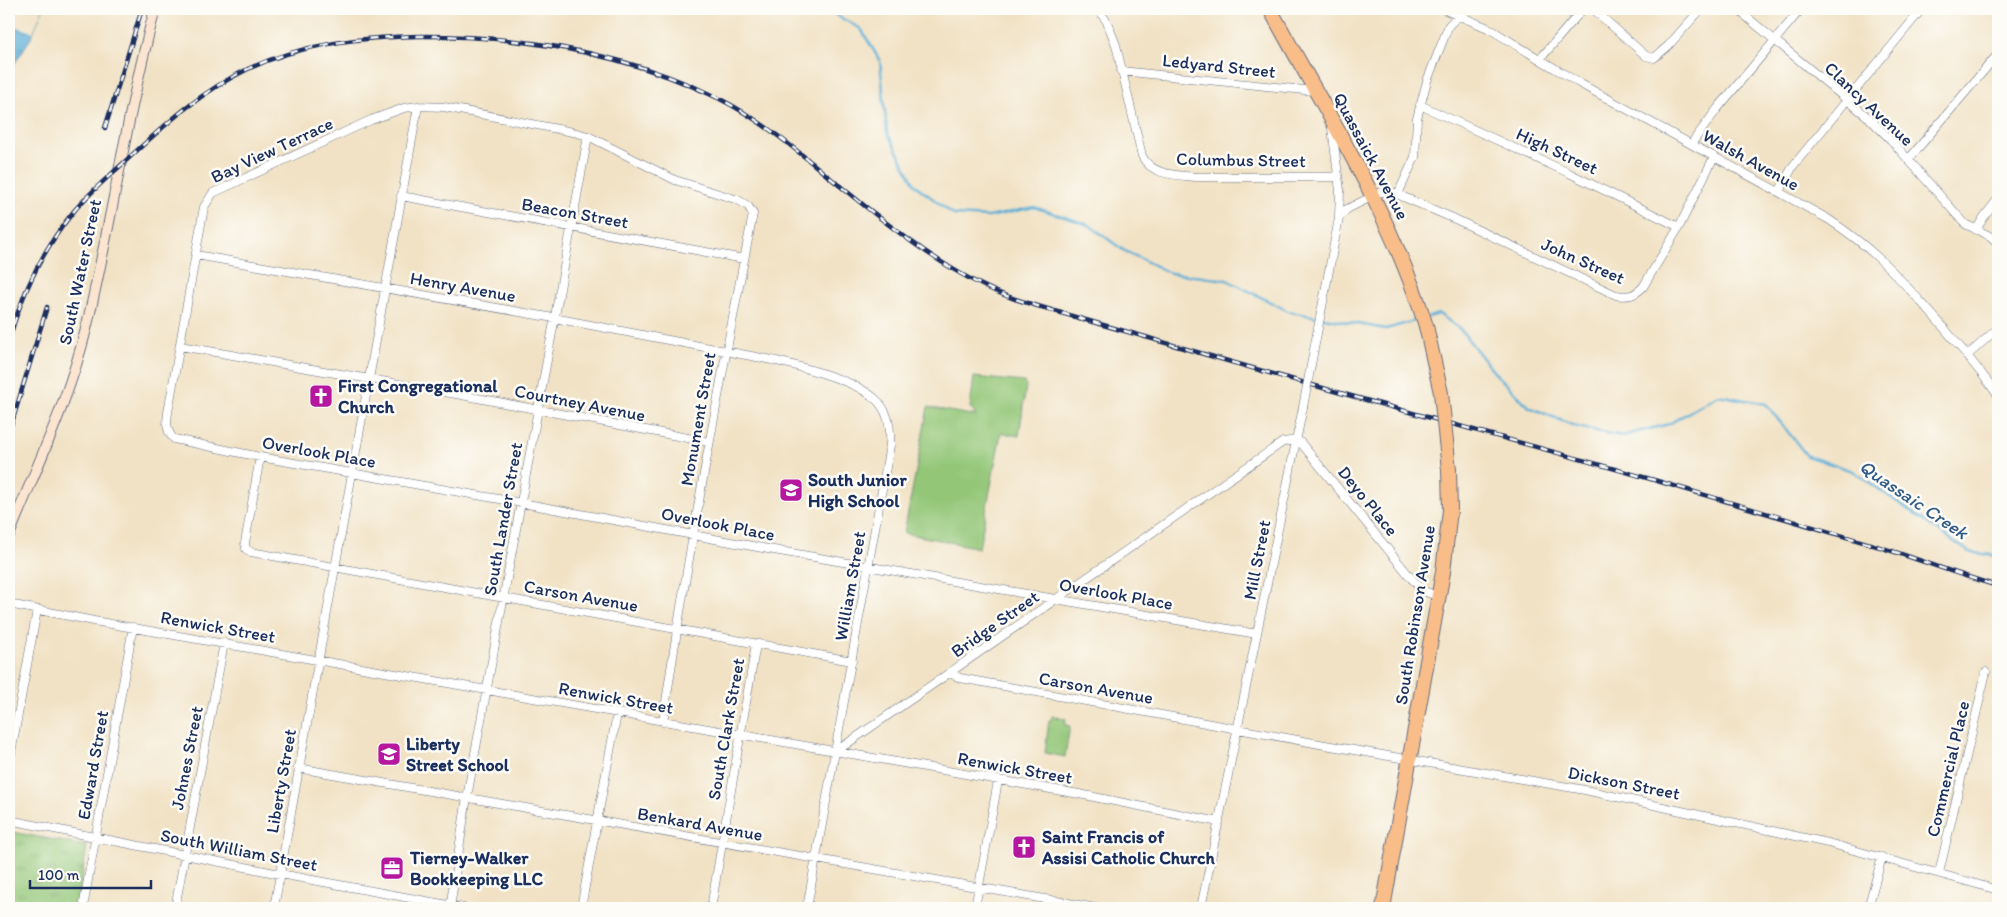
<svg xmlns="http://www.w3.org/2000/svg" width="2007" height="917" font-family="Itim,sans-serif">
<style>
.grass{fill:url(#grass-tufts);stroke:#577a6a}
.pitch{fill:#93c677;stroke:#577a6a}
.water{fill:url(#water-ripples);stroke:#3a6e9a}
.pier{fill:#f1e2c5}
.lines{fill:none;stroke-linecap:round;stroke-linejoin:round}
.stream{stroke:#5aadd6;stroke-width:2.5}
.street-casing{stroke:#666e82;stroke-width:9}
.secondary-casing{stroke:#666e82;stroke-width:12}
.highway-casing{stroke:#666e82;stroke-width:16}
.street{stroke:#fff;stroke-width:8}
.secondary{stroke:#fce5d0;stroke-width:10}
.highway{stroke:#f8bd89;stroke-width:14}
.rail-casing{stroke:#1b2f5e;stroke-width:4.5}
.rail{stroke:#fdfcf7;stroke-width:2.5;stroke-dasharray:8;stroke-linecap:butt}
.street-bridge-casing{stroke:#666e82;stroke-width:9;stroke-linecap:butt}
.highway-bridge-casing{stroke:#666e82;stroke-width:16;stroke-linecap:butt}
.street-bridge{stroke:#fff;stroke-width:8}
.highway-bridge{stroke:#f8bd89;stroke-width:14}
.labels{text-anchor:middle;stroke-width:5;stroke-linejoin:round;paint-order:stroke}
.street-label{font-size:18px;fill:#1b2f5e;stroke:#fdfcf7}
.poi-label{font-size:18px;font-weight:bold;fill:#1b2f5e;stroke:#fdfcf7;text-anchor:start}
.water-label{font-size:19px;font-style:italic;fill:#315b88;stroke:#fdfcf7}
</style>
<defs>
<pattern id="grass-tufts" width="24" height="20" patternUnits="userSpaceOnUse" patternTransform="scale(1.25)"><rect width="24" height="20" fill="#93c677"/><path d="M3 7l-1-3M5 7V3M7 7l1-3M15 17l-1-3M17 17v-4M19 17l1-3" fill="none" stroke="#77a165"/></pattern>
<pattern id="water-ripples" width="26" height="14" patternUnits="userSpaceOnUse" patternTransform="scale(1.25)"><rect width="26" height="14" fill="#5aadd6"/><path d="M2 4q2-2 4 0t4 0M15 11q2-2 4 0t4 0" fill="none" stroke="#4a8db1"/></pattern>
</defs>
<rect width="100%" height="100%" fill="#fdfcf7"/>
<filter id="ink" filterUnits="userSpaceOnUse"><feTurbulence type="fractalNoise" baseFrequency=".02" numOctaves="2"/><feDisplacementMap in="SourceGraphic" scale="10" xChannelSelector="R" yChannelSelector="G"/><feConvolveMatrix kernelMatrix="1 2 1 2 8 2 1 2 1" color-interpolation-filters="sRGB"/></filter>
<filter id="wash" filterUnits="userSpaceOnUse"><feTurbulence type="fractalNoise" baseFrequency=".0096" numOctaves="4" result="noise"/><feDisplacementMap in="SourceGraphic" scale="20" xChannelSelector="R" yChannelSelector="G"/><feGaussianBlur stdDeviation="1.12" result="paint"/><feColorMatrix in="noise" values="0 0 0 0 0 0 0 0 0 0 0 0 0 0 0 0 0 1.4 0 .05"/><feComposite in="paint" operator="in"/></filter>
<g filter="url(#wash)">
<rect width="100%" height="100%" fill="#f1e2c5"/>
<path class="grass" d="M 12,832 L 87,846 L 77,908 L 9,908 L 9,852 Z"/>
<path class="pitch" d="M 974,377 L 1024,382 L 1026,386 L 1019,436 L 1001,433 L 979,548 L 904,533 L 928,407 L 976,416 L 970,407 Z
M 1052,716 L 1066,719 L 1065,725 L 1070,726 L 1065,757 L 1045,753 L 1049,720 L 1051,720 Z"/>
<path class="water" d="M 9,9 L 43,9 L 31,38 L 9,72 Z"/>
<path class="pier" d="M 9,9 L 43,9 L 33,32 L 9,24 Z"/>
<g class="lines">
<path class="stream" d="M 825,9 L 861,29 L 880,61 L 887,132 L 915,185 L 954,215 L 989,217 L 1034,207 L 1089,225 L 1123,250 L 1170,273 L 1227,280 L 1290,312 L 1386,329 L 1418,320
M 1428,317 L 1439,314 L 1460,329 L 1493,371 L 1529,407 L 1577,427 L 1622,436 L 1669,424 L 1718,395 L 1766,404 L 1807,456 L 1853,471 L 1969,552 L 1998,556"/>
</g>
</g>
<g filter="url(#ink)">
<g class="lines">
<g class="street-casing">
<path id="street" d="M 1098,9 L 1107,22 L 1116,45 L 1142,156 C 1152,176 1177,175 1196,177 L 1338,177
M 1443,9 L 1488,28 L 1579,83 L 1828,219 C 1868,245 1891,269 1922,303 C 1949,333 1974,363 1998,395
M 1593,9 L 1646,56 L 1654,58 L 1668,46 L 1701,9
M 1737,9 L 1869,118 L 1891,140 L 1965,224 L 1990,236 L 1998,243
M 1540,59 L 1583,9
M 1121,71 L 1314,91
M 1420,105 L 1569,173 L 1679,227
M 1332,128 L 1340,191 L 1339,216
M 1691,144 L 1718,108 L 1801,9
M 1908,160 L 1998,54
M 1779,192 L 1793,166 L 1922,9
M 1398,194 L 1415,157 L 1417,118 L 1427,81 L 1449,25 L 1466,9
M 401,196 L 744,259
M 1339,218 L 1347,209 L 1381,192 L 1392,192 L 1455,219 L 1616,295 C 1628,297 1634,296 1643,287 L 1679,227 L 1714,157
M 1976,230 L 1984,217 L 1998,199
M 196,255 L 554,318 L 772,360 C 801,367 863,381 881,405 C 890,417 891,431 890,445 L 807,908
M 180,346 L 456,394 L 709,442
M 1968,355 L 1998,328
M 260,457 L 245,543 L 246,549 L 251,552 L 852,661
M 9,604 L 94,621 L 1079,794 L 1219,822
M 950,673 L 960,678 L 1325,745 L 1585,790 L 1828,843 L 1998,890
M 663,722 C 688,552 720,383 753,214 L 748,206 L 738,200 L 675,180 L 588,136 L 573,132 L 444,107 L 418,106 L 404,108 L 371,120 L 213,193 L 204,207 L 170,401 C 168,414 163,429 174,439 L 260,457 L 522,503 L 768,549 L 1257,634
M 835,752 L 1283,442 L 1297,440 L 1301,443 L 1412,579 L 1424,591 L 1439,597
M 9,764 L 37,610
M 298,768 L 1096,908
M 9,820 L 280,874 L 464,908
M 1939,873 L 1986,672
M 83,908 L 133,627
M 175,908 L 224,643
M 274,908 L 418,106
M 450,908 L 467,797 L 588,136
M 581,908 L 617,714
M 711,908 L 756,644
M 975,908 L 998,781
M 1201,908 L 1303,407
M 1868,908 L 1882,857"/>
</g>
<g class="secondary-casing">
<path id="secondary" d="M 9,535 C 37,466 70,397 87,325 C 112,220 127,113 155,9"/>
</g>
<g class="highway-casing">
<path id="highway" d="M 1270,9 C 1326,112 1391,213 1426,326
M 1383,908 L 1443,572 L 1450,510 L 1449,470"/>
</g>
<use href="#street" class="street"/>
<use href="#secondary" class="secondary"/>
<use href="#highway" class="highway"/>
<g class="rail-casing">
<path id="rail" d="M 105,128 L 142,9
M 9,340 C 22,293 43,249 74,211 C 91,191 112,174 131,156 C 168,122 202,91 248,69 C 303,43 363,37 423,36 C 525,36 626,53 718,98 C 766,122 804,157 845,190 C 894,230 956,279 1015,299 C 1065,315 1116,328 1166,343 C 1328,391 1492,434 1654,480 C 1726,501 1798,522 1870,544 C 1913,557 1955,574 1998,586
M 9,432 L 47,307"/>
</g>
<use href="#rail" class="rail"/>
<g class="street-bridge-casing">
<path id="street-bridge" d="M 1303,407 L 1339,218"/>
</g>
<g class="highway-bridge-casing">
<path id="highway-bridge" d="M 1426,326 L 1441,393 L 1449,470"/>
</g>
<use href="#street-bridge" class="street-bridge"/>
<use href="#highway-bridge" class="highway-bridge"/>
</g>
</g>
<defs>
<g id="church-square" transform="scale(1.25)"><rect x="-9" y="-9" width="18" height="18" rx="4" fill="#b5179e" stroke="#fdfcf7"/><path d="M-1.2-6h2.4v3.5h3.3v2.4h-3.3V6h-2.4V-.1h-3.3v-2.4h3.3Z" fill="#fff"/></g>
<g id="school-square" transform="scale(1.25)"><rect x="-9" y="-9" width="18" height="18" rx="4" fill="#b5179e" stroke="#fdfcf7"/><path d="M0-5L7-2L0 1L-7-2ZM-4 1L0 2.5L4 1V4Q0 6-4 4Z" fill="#fff"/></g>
<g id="office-square" transform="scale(1.25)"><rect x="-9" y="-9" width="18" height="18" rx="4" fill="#b5179e" stroke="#fdfcf7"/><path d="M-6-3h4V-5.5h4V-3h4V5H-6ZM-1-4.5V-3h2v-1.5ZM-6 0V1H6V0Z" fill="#fff"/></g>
</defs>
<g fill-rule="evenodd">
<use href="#church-square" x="321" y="396"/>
<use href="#school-square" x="791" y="490"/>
<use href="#school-square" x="389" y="754"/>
<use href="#church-square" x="1024" y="847"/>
<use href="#office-square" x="392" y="868"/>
</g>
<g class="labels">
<g class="street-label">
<text transform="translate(1219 66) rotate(6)" y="6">Ledyard Street</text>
<text transform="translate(1869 104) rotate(43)" y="6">Clancy Avenue</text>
<text transform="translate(272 150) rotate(-25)" y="6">Bay View Terrace</text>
<text transform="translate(1557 151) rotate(25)" y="6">High Street</text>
<text transform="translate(1371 156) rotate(62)" y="6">Quassaick Avenue</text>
<text transform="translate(1241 160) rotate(1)" y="6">Columbus Street</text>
<text transform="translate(1751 160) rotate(29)" y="6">Walsh Avenue</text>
<text transform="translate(575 213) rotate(10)" y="6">Beacon Street</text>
<text transform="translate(1583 261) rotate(24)" y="6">John Street</text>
<text transform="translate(80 272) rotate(-78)" y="6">South Water Street</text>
<text transform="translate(463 287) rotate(10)" y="6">Henry Avenue</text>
<text transform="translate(580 403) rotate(11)" y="6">Courtney Avenue</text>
<text transform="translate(698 419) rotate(-80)" y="6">Monument Street</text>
<text transform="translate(319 452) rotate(10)" y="6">Overlook Place</text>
<text transform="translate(1368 501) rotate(51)" y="6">Deyo Place</text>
<text transform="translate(503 519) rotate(-80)" y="6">South Lander Street</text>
<text transform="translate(718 524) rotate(11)" y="6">Overlook Place</text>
<text transform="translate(1257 560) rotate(-79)" y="6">Mill Street</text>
<text transform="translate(850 586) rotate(-80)" y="6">William Street</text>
<text transform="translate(1116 594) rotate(10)" y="6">Overlook Place</text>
<text transform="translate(581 596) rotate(10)" y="6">Carson Avenue</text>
<text transform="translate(1415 615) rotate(-81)" y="6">South Robinson Avenue</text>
<text transform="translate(995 624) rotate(-35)" y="6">Bridge Street</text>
<text transform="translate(218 627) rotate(10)" y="6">Renwick Street</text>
<text transform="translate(1096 688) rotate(10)" y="6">Carson Avenue</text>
<text transform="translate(616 698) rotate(10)" y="6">Renwick Street</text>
<text transform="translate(726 729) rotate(-80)" y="6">South Clark Street</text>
<text transform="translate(187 758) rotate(-79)" y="6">Johnes Street</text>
<text transform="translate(93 765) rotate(-80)" y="6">Edward Street</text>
<text transform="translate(1015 768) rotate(10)" y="6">Renwick Street</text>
<text transform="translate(1948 769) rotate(-77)" y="6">Commercial Place</text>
<text transform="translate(281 781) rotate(-80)" y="6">Liberty Street</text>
<text transform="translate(1624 783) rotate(11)" y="6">Dickson Street</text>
<text transform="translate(700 824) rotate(10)" y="6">Benkard Avenue</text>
<text transform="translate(239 850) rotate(11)" y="6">South William Street</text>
</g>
<g class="poi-label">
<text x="338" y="392">First Congregational<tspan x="338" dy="21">Church</tspan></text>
<text x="808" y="486">South Junior<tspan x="808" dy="21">High School</tspan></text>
<text x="406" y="750">Liberty<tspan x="406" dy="21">Street School</tspan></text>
<text x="1042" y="843">Saint Francis of<tspan x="1042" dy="21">Assisi Catholic Church</tspan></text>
<text x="410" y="864">Tierney-Walker<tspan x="410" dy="21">Bookkeeping LLC</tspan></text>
</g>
<g class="water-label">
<text transform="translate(1914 499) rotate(34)" y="7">Quassaic Creek</text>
</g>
</g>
<rect width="2007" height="917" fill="none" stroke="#fdfcf7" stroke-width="30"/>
<path d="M30 880v8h121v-8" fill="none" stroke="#1b2f5e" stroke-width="2.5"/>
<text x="38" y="880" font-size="15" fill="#1b2f5e" stroke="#fdfcf7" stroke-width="4" paint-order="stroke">100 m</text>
</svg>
